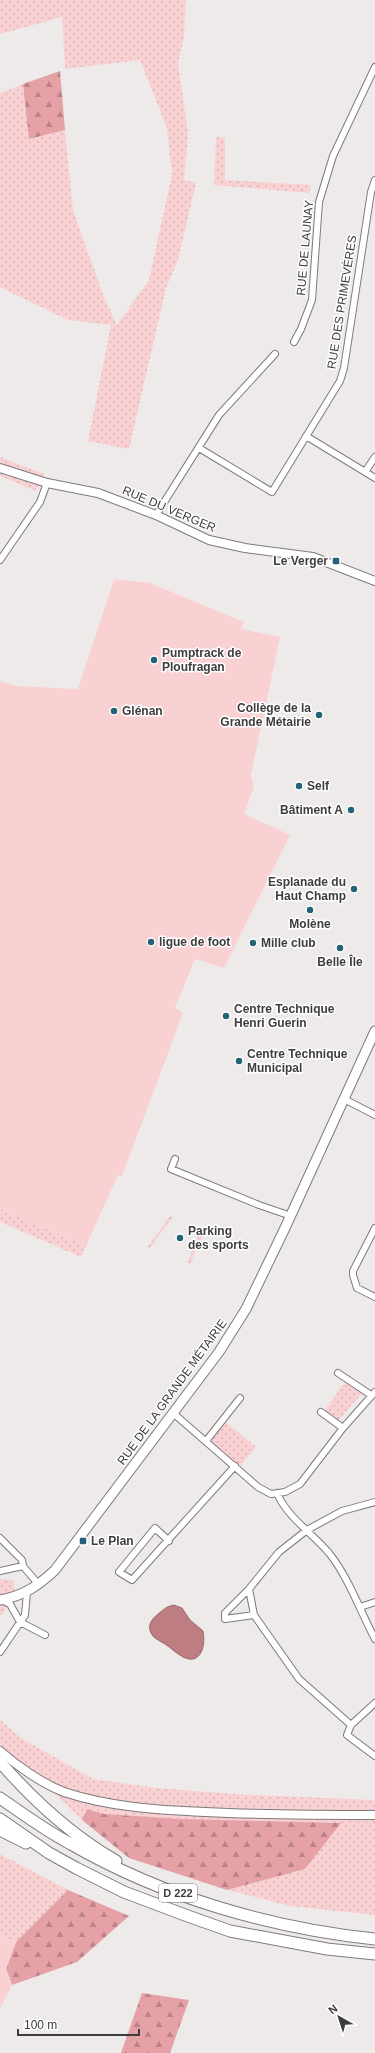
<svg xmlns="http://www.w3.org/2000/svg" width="375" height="2053" font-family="Arial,sans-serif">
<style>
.green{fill:url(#green-dots)}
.forest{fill:url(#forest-firs)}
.pitch{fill:#fad1d3}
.water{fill:#be7d81;stroke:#986a6c}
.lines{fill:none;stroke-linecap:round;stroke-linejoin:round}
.minor-casing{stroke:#7e7a7a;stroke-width:8}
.tertiary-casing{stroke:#7e7a7a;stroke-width:10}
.secondary-casing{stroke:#7e7a7a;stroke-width:11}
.trunk-casing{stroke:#7e7a7a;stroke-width:13}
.minor{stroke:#fff;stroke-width:6}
.tertiary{stroke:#fff;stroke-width:8}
.secondary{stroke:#fff;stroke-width:9}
.trunk{stroke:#fff;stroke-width:11}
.poi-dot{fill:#246278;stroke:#fff;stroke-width:1.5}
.labels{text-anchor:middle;stroke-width:3;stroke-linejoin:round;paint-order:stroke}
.shield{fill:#fff;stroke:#787676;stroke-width:1}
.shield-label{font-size:11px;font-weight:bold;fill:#3e3c3c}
.street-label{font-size:12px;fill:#3e3c3c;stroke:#fff}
.poi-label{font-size:12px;font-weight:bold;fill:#3e3c3c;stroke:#fff;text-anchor:start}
</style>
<defs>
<pattern id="green-dots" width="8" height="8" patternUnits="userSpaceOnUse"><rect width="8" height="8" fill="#fad1d3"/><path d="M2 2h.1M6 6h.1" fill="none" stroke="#d7b4b6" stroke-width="1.8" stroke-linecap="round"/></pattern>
<pattern id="forest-firs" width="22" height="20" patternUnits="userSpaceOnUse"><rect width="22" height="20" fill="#e5a1a5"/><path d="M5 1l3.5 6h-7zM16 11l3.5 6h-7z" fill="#bb8488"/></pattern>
</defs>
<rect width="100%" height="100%" fill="#eeeaea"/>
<path class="green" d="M 0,0 L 186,0 L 184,37 L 178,63 L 188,133 L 184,180 L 196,183 L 178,260 L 166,288 L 129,449 L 88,441 L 111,325 L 68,320 L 0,287 L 0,93 L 23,84 L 30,139 L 65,130 L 73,210 L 103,295 L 117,325 L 149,280 L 172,174 L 167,128 L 140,60 L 65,69 L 62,17 L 0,34 Z
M 216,137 L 225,138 L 225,180 L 311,185 L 309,193 L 214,185 Z
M 0,457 L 44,474 L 36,491 L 0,476 Z
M 0,1209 L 86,1246 L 81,1257 L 0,1222 Z
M 170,1216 L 173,1217 L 149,1249 L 147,1248 Z
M 202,1227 L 206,1228 L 190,1264 L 187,1263 Z
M 347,1379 L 364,1391 L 336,1423 L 323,1413 Z
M 223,1420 L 256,1447 L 238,1469 L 206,1441 Z
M 0,1579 L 13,1580 L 15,1589 L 3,1614 L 0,1615 Z
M 0,1720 L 21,1738 L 93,1779 L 157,1788 L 233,1794 L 375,1800 L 375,1915 L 290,1906 L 227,1890 L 305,1869 L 340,1823 L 182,1819 L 104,1814 L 87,1809 L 82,1820 L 25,1765 L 0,1767 Z
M 0,1854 L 68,1890 L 16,1942 L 0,1935 Z"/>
<path class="forest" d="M 60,71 L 65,130 L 29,139 L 23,84 Z
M 87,1809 L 104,1814 L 182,1819 L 341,1823 L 305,1869 L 227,1890 L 129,1858 L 82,1820 Z
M 68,1890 L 129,1916 L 77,1962 L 12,1985 L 6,1969 L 16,1942 Z
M 142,1993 L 189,2000 L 170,2053 L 121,2053 Z"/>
<path class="pitch" d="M 114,579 L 150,583 L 244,622 L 241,629 L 280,637 L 251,775 L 254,787 L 244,814 L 290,835 L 224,968 L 195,959 L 175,1008 L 183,1013 L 122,1176 L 118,1175 L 86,1246 L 0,1209 L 0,681 L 16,686 L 78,689 Z
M 0,1935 L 16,1942 L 6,1969 L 12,1985 L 0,2009 Z"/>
<path class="water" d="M 174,1605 L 182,1608 L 190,1620 L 203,1631 C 206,1645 201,1666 183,1657 C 177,1654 171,1648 165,1644 C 160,1641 153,1638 151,1633 C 147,1625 152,1619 158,1614 C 163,1610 167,1606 174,1605 Z"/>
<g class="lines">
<g class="minor-casing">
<path id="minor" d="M 294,342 L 301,329 L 312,300 L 319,202 L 333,156 L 375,67
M 306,436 L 375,478
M 199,448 L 272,492 L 340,381 L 344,368 L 371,192 L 375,180
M 365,472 L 375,457
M 156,515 L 219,415 L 275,354
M 0,560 L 40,502 L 47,483
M 344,1099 L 375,1115
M 175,1159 L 171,1169 L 259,1205 L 291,1216
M 375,1228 L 353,1271 L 353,1275 L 357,1288 L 375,1297
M 338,1373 L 371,1395
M 321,1412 L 343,1428
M 173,1413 L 258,1487 L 271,1494 L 285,1492 L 300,1484 L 343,1428 L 375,1392
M 206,1441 L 240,1398
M 277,1493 C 287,1517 312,1533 329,1553 C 349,1578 360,1611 375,1639
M 375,1502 L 342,1511 L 307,1530 L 279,1552 L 249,1589 L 254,1615 L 299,1679 L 351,1725 L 375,1703
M 0,1538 L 22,1560 L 23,1566
M 169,1541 L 155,1528 L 119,1572 L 132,1580 L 235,1466
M 0,1571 L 23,1566 L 39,1585
M 249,1589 L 225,1613 L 225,1619 L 254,1615
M 1,1600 L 10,1604 L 20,1622 L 45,1635
M 360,1607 L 375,1602
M 0,1652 L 25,1615 L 27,1592
M 351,1725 L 347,1735 L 375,1756"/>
</g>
<g class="tertiary-casing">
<path id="tertiary" d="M 0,468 L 47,483 L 98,493 L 156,515 L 209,540 L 245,548 L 313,557 L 375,581
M 0,1751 C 17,1766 43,1784 64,1792 C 109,1807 158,1810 205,1812 C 261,1815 318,1815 375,1815"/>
</g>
<g class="secondary-casing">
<path id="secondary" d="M 0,1600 C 23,1596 38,1586 55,1570 L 219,1352 L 246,1309 L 285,1228 L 375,1031"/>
</g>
<g class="trunk-casing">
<path id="trunk" d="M 0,1762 C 34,1801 71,1835 116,1861
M 0,1798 C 23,1814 46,1831 71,1844 C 163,1897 270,1928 375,1939
M 0,1819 L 49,1853 L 76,1868 L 124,1892 L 185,1915 L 230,1931 L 327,1949 L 375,1954
M 0,1830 L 26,1843"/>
</g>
<use href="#minor" class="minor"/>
<use href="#tertiary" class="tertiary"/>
<use href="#secondary" class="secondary"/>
<use href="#trunk" class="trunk"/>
</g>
<g class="poi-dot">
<rect x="332" y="557" width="8" height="8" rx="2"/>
<circle cx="154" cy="660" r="4"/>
<circle cx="114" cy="711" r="4"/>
<circle cx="319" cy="715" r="4"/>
<circle cx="299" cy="786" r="4"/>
<circle cx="351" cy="810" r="4"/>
<circle cx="354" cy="889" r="4"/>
<circle cx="310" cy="910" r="4"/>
<circle cx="151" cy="942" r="4"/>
<circle cx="253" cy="943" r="4"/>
<circle cx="340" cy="948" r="4"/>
<circle cx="226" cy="1016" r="4"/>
<circle cx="239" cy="1061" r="4"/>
<circle cx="180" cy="1238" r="4"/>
<rect x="79" y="1537" width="8" height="8" rx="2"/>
</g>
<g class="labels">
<rect class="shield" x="159" y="1884" width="38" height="18" rx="3"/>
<g class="shield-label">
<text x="178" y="1897">D 222</text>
</g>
<g class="street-label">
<text transform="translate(305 248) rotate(-85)" y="4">RUE DE LAUNAY</text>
<text transform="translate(342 302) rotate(-81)" y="4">RUE DES PRIMEVÈRES</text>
<text transform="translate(169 509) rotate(23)" y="4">RUE DU VERGER</text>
<text transform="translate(172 1392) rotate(-54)" y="4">RUE DE LA GRANDE MÉTAIRIE</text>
</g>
<g class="poi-label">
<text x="328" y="565" text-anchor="end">Le Verger</text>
<text x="162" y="657">Pumptrack de<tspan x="162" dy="14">Ploufragan</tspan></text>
<text x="311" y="712" text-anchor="end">Collège de la<tspan x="311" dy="14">Grande Métairie</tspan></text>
<text x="122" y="715">Glénan</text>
<text x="307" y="790">Self</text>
<text x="343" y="814" text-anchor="end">Bâtiment A</text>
<text x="346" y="886" text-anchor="end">Esplanade du<tspan x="346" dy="14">Haut Champ</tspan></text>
<text x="310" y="928" text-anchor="middle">Molène</text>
<text x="159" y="946">ligue de foot</text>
<text x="261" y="947">Mille club</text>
<text x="340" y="966" text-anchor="middle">Belle Île</text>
<text x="234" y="1013">Centre Technique<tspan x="234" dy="14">Henri Guerin</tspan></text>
<text x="247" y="1058">Centre Technique<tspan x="247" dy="14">Municipal</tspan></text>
<text x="188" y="1235">Parking<tspan x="188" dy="14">des sports</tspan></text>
<text x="91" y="1545">Le Plan</text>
</g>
</g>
<g transform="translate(339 2017) rotate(321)" stroke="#ffffff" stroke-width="3" paint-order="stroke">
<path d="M0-3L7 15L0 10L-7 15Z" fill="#3e3c3c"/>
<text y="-6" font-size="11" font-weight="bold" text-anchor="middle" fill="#3e3c3c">N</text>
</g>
<path d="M18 2029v6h121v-6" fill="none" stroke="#3e3c3c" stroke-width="2"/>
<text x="24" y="2029" font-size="12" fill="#3e3c3c" stroke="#ffffff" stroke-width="3" paint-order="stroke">100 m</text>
</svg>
